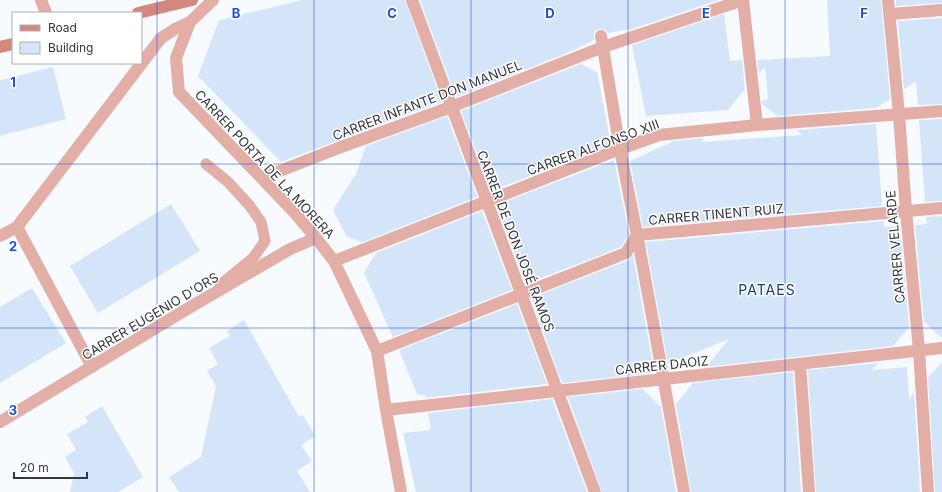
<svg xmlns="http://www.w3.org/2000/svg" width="942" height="492" font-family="Inter,sans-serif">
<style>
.building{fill:#d5e5f9}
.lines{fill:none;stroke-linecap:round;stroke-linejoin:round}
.lane{stroke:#e3aea6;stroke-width:11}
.street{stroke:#e3aea6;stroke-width:12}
.secondary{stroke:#d4887d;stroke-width:12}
.grid{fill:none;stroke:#1d4ed8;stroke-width:1;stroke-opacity:0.55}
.labels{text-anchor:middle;stroke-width:3;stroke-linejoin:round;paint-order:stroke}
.street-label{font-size:13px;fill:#34373b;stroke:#fff}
.neighbourhood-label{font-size:14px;letter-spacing:1px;fill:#133e72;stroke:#fff}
.grid-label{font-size:13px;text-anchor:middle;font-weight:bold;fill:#1d4ed8;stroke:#fff;stroke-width:3;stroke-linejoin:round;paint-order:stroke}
</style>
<rect width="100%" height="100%" fill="#f7fafe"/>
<path class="building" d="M 302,0 L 405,0 L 442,102 L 373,127 L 281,162 L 198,76 L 219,20 Z
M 420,0 L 719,0 L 629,30 L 629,29 L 608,33 L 604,29 L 599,29 L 596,30 L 594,33 L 594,40 L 572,51 L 456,97 Z
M 827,0 L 881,0 L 890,99 L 876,108 L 778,116 L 762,104 L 762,101 L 768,99 L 765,67 L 759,74 L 757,60 L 830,56 Z
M 896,0 L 942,0 L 942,3 L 896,6 Z
M 724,14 L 730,61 L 742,60 L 745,89 L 728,110 L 646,116 L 632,45 Z
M 942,18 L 942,104 L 918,105 L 916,81 L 904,89 L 898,21 Z
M 581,64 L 597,72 L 611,145 L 491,191 L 461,111 Z
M 53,67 L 66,119 L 0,136 L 0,80 Z
M 447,116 L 477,197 L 363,242 L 347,237 L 333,210 L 356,174 L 366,146 Z
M 942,119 L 942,201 L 925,202 L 919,120 Z
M 876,124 L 882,206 L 643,227 L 630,161 L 674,141 L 704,138 L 701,142 L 803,135 L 796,130 Z
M 614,160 L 629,234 L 621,247 L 526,284 L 496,205 Z
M 171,204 L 200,251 L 98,313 L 70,266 Z
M 482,211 L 512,290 L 393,337 L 364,273 L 376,253 Z
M 942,216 L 942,338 L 924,322 L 915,225 L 927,224 L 926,217 Z
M 884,221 L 884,227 L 900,226 L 909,327 L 893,346 L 706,367 L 729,339 L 668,364 L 646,242 Z
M 633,255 L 654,370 L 644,374 L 562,383 L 531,298 L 629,260 Z
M 32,288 L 66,343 L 0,383 L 0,307 Z
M 517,304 L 547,384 L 426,398 L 426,396 L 417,394 L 399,350 Z
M 244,320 L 299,417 L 303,415 L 315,436 L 301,445 L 312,461 L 297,471 L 310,492 L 179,492 L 169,477 L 201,457 L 216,386 L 207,371 L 218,364 L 209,348 L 230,336 L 227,331 Z
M 942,362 L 942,492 L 935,492 L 928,377 Z
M 879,363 L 872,370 L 907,367 L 909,399 L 914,393 L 920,492 L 816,492 L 808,370 Z
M 793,372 L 801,492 L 691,492 L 676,404 L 693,383 Z
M 643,389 L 661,407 L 676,492 L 602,492 L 568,397 Z
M 552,399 L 587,492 L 416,492 L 403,433 L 431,430 L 428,413 Z
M 102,406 L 143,477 L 118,492 L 70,492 L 74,473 L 65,457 L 76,450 L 67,434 L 88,422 L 85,417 Z"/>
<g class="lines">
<path class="lane" d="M 206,164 L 228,182 L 250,206 L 261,222 L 265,241 L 253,258 L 220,285"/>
<path class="street" d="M 41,0 L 46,13
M 213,0 L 190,22 L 176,58 L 179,92 L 294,212 L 316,238 L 334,261 L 377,351 L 386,410 L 401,492
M 412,0 L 595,492
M 743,0 L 757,125
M 888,0 L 899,115 L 906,211 L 919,350 L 928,492
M 890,14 L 942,10
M 601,36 L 620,149 L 639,245 L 684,492
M 262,178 L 341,147 L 451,107 L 603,47 L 743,0
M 17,227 L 92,367
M 0,236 L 17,227 L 161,38 L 175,29 L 190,22
M 334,261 L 620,149 L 659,135 L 757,125 L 942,111
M 377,351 L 626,253 L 637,235 L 942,208
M 800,364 L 809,492
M 386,410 L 942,348
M 0,422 L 187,309 L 290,249 L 316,238"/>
<path class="secondary" d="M 138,13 L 192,0
M 0,47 L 13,44"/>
</g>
<path class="grid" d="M 157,0 L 157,492M 314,0 L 314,492M 471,0 L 471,492M 628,0 L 628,492M 785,0 L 785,492M 0,164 L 942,164M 0,328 L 942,328"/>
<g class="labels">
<g class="street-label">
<text transform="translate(427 100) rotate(-21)" y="5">CARRER INFANTE DON MANUEL</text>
<text transform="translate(593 147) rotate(-20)" y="5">CARRER ALFONSO XIII</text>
<text transform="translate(265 164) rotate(47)" y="5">CARRER PORTA DE LA MORERA</text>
<text transform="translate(716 214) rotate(-5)" y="5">CARRER TINENT RUIZ</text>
<text transform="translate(516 241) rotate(69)" y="5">CARRER DE DON JOSÉ RAMOS</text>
<text transform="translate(895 247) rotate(-95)" y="5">CARRER VELARDE</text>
<text transform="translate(150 316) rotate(-31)" y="5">CARRER EUGENIO D'ORS</text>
<text transform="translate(662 365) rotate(-6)" y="5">CARRER DAOIZ</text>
</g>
<g class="neighbourhood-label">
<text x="767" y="295">PATAES</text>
</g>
</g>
<g class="grid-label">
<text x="236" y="18">B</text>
<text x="392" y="18">C</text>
<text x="550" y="18">D</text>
<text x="706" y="18">E</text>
<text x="864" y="18">F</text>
<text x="13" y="87">1</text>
<text x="13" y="251">2</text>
<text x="13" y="415">3</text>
</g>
<rect x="12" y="12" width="130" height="52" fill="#ffffff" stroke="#aeafb1"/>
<rect x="20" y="25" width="20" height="6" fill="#d4887d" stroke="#aeafb1"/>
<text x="48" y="32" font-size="12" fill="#34373b">Road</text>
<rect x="20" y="42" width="20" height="12" fill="#d5e5f9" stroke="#aeafb1"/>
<text x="48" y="52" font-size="12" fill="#34373b">Building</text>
<path d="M14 472v6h73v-6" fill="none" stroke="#34373b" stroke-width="2"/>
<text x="20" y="472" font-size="12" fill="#34373b" stroke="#ffffff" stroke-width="3" paint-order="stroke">20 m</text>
</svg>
